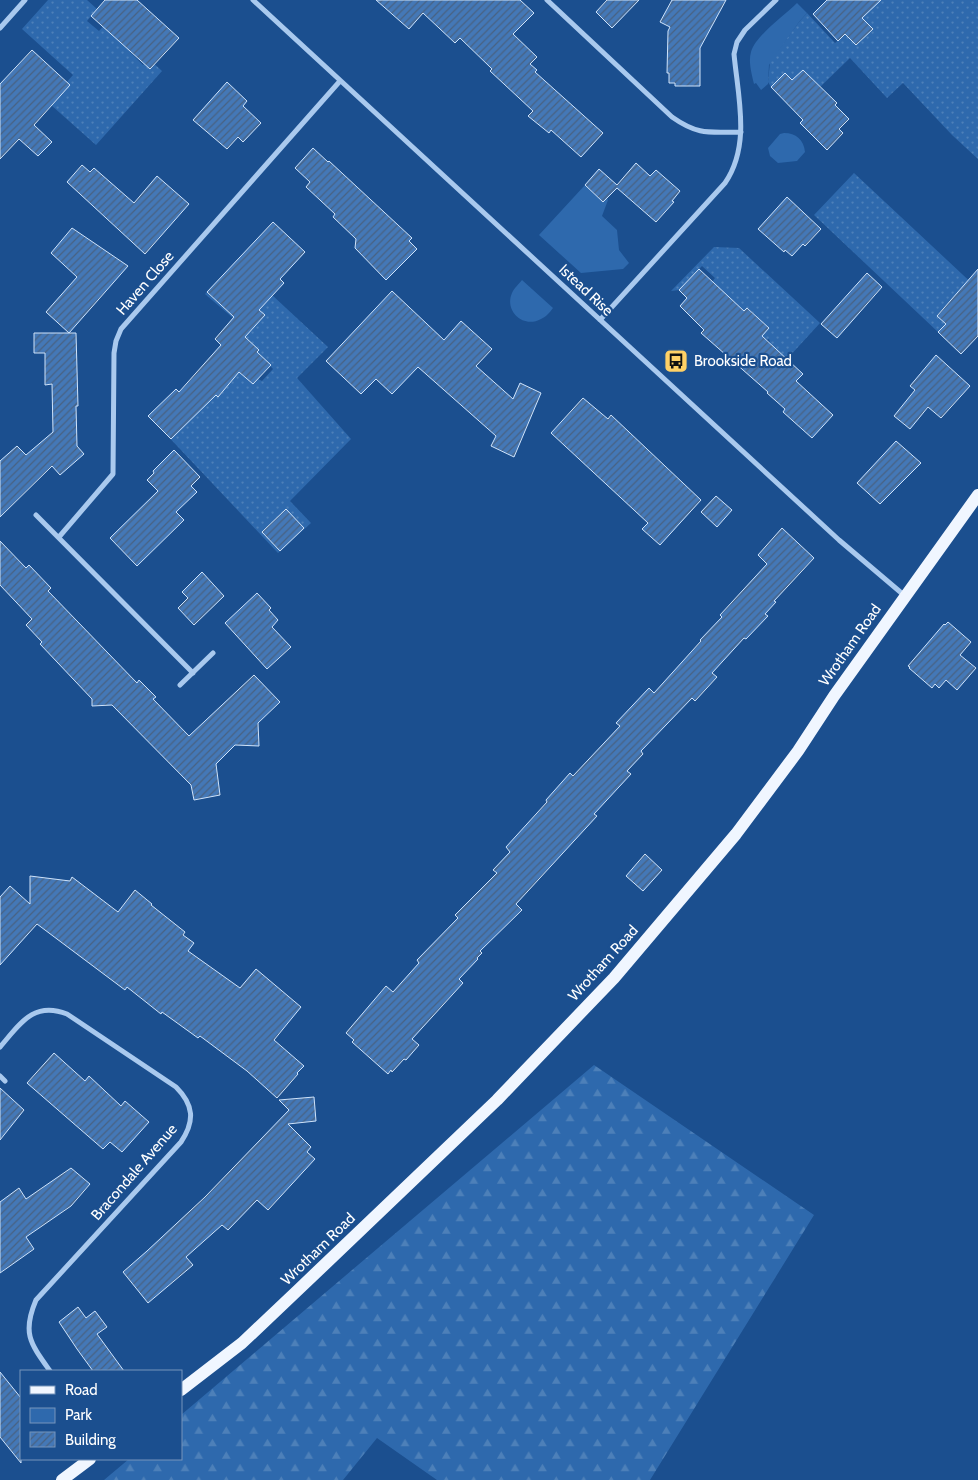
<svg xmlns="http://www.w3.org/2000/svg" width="978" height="1480" font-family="Cabin,sans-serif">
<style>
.green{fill:#2e69ad}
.forest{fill:url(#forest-firs)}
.garden{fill:url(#garden-dots)}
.building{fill:url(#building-hatch);stroke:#cfe3fa}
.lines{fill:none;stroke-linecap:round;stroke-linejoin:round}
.street{stroke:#a9c9ee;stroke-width:5}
.primary{stroke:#f0f6ff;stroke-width:12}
.labels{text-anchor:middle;stroke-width:4.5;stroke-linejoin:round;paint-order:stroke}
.street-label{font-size:15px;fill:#fff;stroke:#1b4f8f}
.poi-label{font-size:15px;fill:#fff;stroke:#1b4f8f;text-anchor:start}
</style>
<defs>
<pattern id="forest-firs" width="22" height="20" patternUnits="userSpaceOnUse" patternTransform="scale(1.25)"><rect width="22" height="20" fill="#2e69ad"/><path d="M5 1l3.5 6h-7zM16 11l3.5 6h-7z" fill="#4d80b9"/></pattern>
<pattern id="garden-dots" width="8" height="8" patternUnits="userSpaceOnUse" patternTransform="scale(1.25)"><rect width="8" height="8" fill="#2e69ad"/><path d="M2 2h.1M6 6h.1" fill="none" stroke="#4d80b9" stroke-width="1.8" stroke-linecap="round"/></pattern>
<pattern id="building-hatch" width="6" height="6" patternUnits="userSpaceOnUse" patternTransform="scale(1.25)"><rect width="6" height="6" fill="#4478b7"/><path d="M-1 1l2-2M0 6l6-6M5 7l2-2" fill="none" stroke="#486282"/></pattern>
</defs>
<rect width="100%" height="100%" fill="#1b4f8f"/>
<path class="green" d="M 797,3 L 807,13 L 799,22 L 769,65 L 768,84 L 761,90 L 756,83 L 754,84 C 752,75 748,62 751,52 C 755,36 785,15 797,3 Z
M 784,133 C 796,133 804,140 805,152 L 797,161 L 778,163 L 770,156 L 768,148 L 780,134 Z
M 585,185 L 603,202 L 607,198 L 608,200 L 602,216 L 617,230 L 619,250 L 629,263 L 623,269 L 581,273 L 539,235 Z
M 522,280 L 553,308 C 550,312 546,317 541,319 C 523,329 504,311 512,293 C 514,288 519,284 522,280 Z"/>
<path class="forest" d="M 594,1065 L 814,1215 L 650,1480 L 437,1480 L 377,1438 L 343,1480 L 104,1480 L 129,1459 L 181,1459 L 181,1415 Z"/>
<path class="garden" d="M 48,0 L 87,0 L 97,9 L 87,21 L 99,31 L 109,20 L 152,20 L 156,16 L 157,18 L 133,44 L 135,47 L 130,52 L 143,65 L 149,59 L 162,71 L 96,145 L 51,105 L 66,83 L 73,75 L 22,29 Z
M 881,0 L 978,0 L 978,159 L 952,135 L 903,83 L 887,98 L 850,58 L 820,87 L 803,70 L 792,80 L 785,73 L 771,87 L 768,82 L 770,62 L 799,22 L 807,13 L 835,43 L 845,34 L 856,45 L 873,29 L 862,18 Z
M 854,173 L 978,289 L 963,286 L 937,315 L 946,324 L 938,332 L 814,215 Z
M 714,247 L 739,248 L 820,323 L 787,359 L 771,345 L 769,339 L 767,340 L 762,336 L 769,328 L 748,308 L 744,311 L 708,287 L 715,278 L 702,266 L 679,290 L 671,291 Z
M 207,292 L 242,324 L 243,322 L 252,330 L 265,315 L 256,308 L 272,295 L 328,347 L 297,378 L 351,439 L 290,501 L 311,523 L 278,553 L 163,431 L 169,425 L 177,433 L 198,412 L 206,387 L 218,397 L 239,372 L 253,384 L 258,379 L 262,381 L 273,369 L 257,352 L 259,350 L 229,323 L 233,318 L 205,294 Z"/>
<path class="building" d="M 105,0 L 137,0 L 179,38 L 150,69 L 91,16 Z
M 376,0 L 520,0 L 534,13 L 513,34 L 537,57 L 530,64 L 537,70 L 535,72 L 603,133 L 581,157 L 551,130 L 549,133 L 528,116 L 533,111 L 490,71 L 492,69 L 490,67 L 460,38 L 455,43 L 423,13 L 409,29 Z
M 607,0 L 639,0 L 612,28 L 596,12 Z
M 672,0 L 726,0 L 700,48 L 700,86 L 675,86 L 675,83 L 669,83 L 669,73 L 667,73 L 668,31 L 670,27 L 660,22 Z
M 827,0 L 881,0 L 862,18 L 873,29 L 856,45 L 845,34 L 838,41 L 813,14 Z
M 32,50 L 70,85 L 34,125 L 52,142 L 38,156 L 19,139 L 0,159 L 0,84 Z
M 803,70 L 837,103 L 835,105 L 849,119 L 839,129 L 843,133 L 827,150 L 800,123 L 803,120 L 771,87 L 785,73 L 792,80 Z
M 227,82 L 247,101 L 243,106 L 261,123 L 243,142 L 238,137 L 227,149 L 193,120 Z
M 313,148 L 328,162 L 329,161 L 412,238 L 409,241 L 417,249 L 386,280 L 355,248 L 356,239 L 333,217 L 335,214 L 306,187 L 310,182 L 295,168 Z
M 636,163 L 650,176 L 656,170 L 680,191 L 672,201 L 674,202 L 656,222 L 617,188 L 603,202 L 585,185 L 599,169 L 617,185 Z
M 82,165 L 90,172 L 94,168 L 134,203 L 157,176 L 189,204 L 145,254 L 67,182 Z
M 787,197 L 821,229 L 805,246 L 803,244 L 792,256 L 785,250 L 784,252 L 758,229 Z
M 273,222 L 305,252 L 280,279 L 284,283 L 259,310 L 265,315 L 245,337 L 259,350 L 257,352 L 271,365 L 253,384 L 239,372 L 218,397 L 216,395 L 171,439 L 148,416 L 176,389 L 179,392 L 221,345 L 215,339 L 234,317 L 207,292 Z
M 72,228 L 128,266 L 69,333 L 46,312 L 77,277 L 51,253 Z
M 699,269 L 744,311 L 747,308 L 769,328 L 762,336 L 803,374 L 796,381 L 833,415 L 812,438 L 783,412 L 785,409 L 767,393 L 768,392 L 701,333 L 704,330 L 680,306 L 687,298 L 679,290 Z
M 978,269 L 978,336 L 961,354 L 938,332 L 946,324 L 937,316 Z
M 867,273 L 882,287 L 837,338 L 821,324 Z
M 392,291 L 444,340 L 461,321 L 492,349 L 476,366 L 513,399 L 520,383 L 541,393 L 514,457 L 491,446 L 496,436 L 418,367 L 392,394 L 376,379 L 361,394 L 326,361 Z
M 34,333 L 76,333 L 78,406 L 76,406 L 77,446 L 84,454 L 60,475 L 52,466 L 0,517 L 0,461 L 17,446 L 26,455 L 53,432 L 52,384 L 45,385 L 45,353 L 34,353 Z
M 936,355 L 970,386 L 941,418 L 928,407 L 910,429 L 894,416 L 915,390 L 910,386 Z
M 583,398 L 608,419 L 611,415 L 701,500 L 660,545 L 642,529 L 648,523 L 551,433 Z
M 896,441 L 921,463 L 880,504 L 857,483 Z
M 174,450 L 200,477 L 191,486 L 197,492 L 176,512 L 184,520 L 137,566 L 110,538 L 158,491 L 147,480 L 154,473 L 153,471 Z
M 716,496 L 732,510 L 717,527 L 701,512 Z
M 286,509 L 304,528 L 280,551 L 262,532 Z
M 782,528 L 814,558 L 774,601 L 776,602 L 765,614 L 768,616 L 746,639 L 744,638 L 712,673 L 717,677 L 695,701 L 692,698 L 641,751 L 643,754 L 627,771 L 631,774 L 594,814 L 597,816 L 516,904 L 522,910 L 480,951 L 482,953 L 477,958 L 478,959 L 459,979 L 463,983 L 412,1039 L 419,1045 L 406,1060 L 404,1059 L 392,1072 L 391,1070 L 388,1074 L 352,1042 L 354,1040 L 346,1033 L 386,986 L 393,992 L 419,963 L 417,960 L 458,918 L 455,915 L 497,873 L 493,870 L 510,852 L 506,847 L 547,802 L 546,800 L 570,773 L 573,776 L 620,726 L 616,723 L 649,688 L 654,693 L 701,641 L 700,640 L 722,617 L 720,615 L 767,564 L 758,555 Z
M 0,541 L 26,568 L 29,565 L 51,588 L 48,591 L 137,683 L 139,680 L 156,697 L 153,699 L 189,736 L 254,675 L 280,702 L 258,723 L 259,746 L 235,745 L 216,764 L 220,795 L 194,800 L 191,785 L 112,705 L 92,706 L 92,699 L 40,644 L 42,642 L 26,625 L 32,619 L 0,585 Z
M 202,572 L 224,596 L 194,625 L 178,608 L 188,598 L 182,592 Z
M 257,593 L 271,608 L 269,610 L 278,620 L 272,627 L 291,647 L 267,669 L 225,623 Z
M 948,622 L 971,642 L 960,655 L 976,668 L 957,690 L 946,680 L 939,688 L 935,684 L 932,688 L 909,668 L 910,667 L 908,666 L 944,624 L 945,625 Z
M 645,854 L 662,870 L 643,891 L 626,876 Z
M 30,876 L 70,881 L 72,877 L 118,912 L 135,890 L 152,904 L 151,905 L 185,932 L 183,935 L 194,943 L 188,951 L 240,988 L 256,969 L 301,1007 L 274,1040 L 304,1066 L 297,1073 L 298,1074 L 277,1098 L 247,1071 L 200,1036 L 198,1038 L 162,1012 L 161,1014 L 127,987 L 125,990 L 37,924 L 0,965 L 0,897 L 10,886 L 30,904 Z
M 54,1053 L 85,1081 L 89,1076 L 121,1106 L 125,1101 L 149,1122 L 122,1152 L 110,1142 L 103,1149 L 27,1083 Z
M 0,1088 L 24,1110 L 0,1140 Z
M 314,1097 L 316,1121 L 288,1124 L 311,1147 L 307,1152 L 315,1159 L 268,1210 L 257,1200 L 228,1230 L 222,1225 L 186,1257 L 193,1265 L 148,1303 L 123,1272 L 147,1251 L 205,1197 L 289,1110 L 279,1100 Z
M 71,1168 L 90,1184 L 71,1206 L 26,1237 L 34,1249 L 0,1273 L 0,1202 L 19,1188 L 26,1199 Z
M 78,1307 L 86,1318 L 95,1311 L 107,1327 L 97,1334 L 124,1371 L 93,1371 L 77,1349 L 59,1322 Z
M 0,1372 L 21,1398 L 21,1463 L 0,1437 Z"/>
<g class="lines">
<path class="street" d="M 253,0 L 839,540 L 905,596
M 547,0 L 672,117 C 699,136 710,132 741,132
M 0,28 L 25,0
M 600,320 L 725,183 C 751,145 738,97 734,54 L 737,42 L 745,30 L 776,0
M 36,515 L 193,673
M 59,537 L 113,474 L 114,353 L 116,341 L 121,329 L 340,81
M 180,685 L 213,653
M 0,1047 C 20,1024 33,1001 67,1014 L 176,1087 C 194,1105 195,1121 181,1142 L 36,1300 C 22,1333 30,1343 50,1371
M 0,1076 L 5,1081"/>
<path class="primary" d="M 181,1390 L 242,1343 L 298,1290 L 497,1100 L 614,978 L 736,834 L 798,751 L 834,696 L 978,495
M 62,1480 L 90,1459"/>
</g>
<defs>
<g id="bus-square" transform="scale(1.25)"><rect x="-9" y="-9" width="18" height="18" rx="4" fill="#ffd166" stroke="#1b4f8f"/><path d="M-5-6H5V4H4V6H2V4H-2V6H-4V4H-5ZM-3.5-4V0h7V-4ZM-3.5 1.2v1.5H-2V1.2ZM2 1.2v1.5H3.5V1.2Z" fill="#111"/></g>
</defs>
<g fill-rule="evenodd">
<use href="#bus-square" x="676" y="361"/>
</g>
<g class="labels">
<g class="street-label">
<text transform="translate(145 283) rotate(-49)" y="5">Haven Close</text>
<text transform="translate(586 290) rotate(43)" y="5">Istead Rise</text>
<text transform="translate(850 645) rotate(-55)" y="5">Wrotham Road</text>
<text transform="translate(603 963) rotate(-48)" y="5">Wrotham Road</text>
<text transform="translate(134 1172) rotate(-49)" y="5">Bracondale Avenue</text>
<text transform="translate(318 1249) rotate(-44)" y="5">Wrotham Road</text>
</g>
<g class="poi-label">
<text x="694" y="366">Brookside Road</text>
</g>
</g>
<rect x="20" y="1370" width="162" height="90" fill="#1b4f8f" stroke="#7695bc"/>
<rect x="30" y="1386" width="25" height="8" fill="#f0f6ff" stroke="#7695bc"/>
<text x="65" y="1395" font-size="15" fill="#ffffff">Road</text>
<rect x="30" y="1408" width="25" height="15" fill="#2e69ad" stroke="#7695bc"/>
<text x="65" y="1420" font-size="15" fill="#ffffff">Park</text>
<rect x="30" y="1432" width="25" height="15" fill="url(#building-hatch)" stroke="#7695bc"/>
<text x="65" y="1445" font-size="15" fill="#ffffff">Building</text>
</svg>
